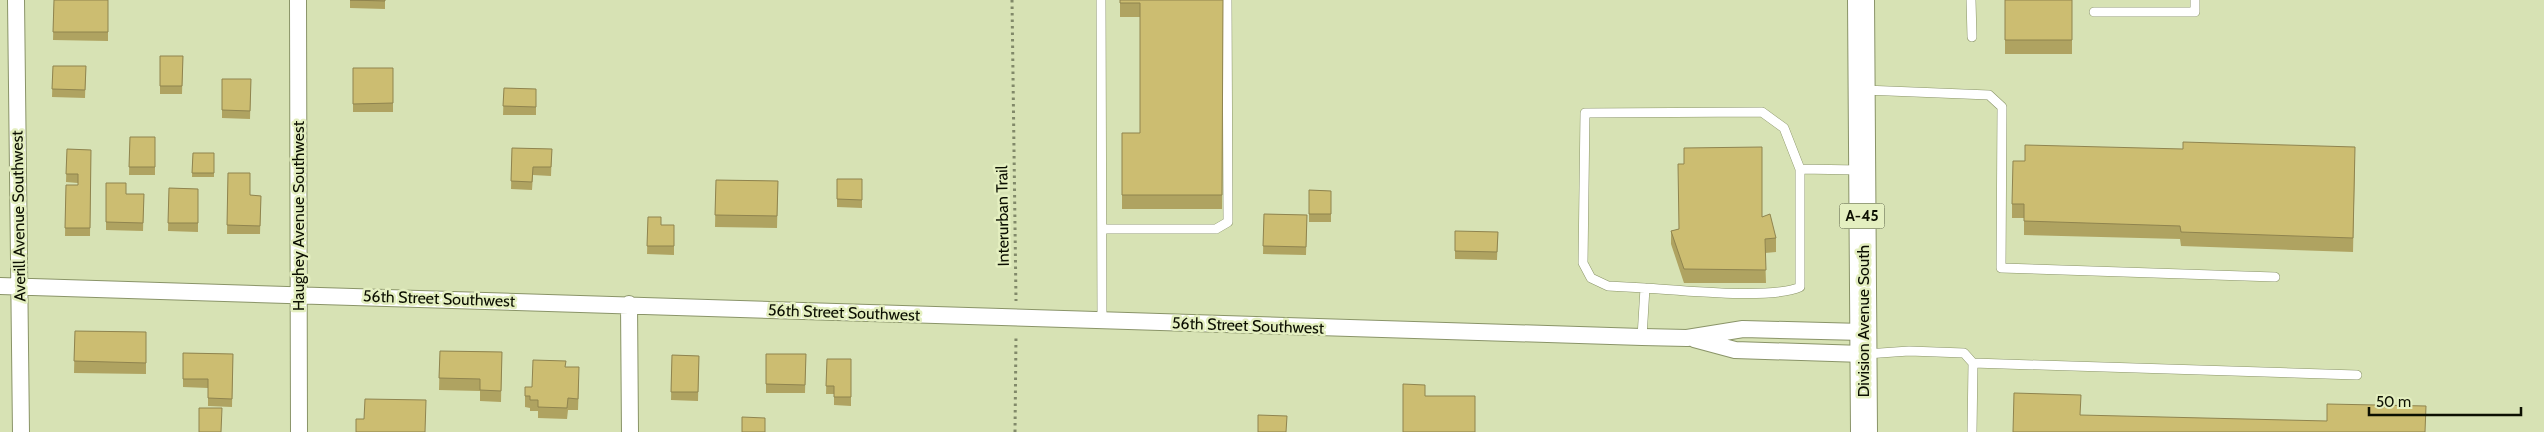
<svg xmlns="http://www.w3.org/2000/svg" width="2544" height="432" font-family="Cabin,sans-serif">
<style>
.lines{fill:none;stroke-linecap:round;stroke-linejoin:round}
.lane-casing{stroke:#8a9468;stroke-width:10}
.street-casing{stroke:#8a9468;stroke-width:18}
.primary-casing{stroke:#8a9468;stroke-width:28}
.path{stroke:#818969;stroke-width:3;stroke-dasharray:2.5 4;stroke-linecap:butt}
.lane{stroke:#fff;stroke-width:9}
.street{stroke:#fff;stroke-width:16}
.primary{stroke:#fff;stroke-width:26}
.wall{fill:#afa361}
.building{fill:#ccbd71;stroke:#8f844f}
.labels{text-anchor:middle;stroke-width:5;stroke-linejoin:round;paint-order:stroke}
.shield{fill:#e4efc0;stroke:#4d523b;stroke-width:1}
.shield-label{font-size:15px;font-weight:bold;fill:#0c0f02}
.street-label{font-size:16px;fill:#0c0f02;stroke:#e4efc0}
</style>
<rect width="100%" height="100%" fill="#d7e2b4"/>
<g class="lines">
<g class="lane-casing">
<path id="lane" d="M 1101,0 L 1102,321
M 1971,0 L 1972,37
M 2094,12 L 2195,12 L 2195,0
M 1864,90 L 1989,95 L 2002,107 L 2001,268 L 2275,277
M 1102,229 L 1216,229 L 1228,222 L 1227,0
M 1645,288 C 1679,290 1772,300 1800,287 L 1800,169
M 1642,337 L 1645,288 L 1608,286 L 1591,278 L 1583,263 L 1585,113 L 1762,112 L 1784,128 L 1800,169 L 1859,170
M 1866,354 L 1909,351 L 1964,353 L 1973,363 L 1972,432
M 1973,363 L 2357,375"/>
</g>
<g class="street-casing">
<path id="street" d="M 16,0 L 21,432
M 298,0 L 299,432
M 0,286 L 1642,337 L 1687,338 L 1743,329 L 1863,332
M 629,304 L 630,432
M 1694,339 L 1735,350 L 1863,354"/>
</g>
<g class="primary-casing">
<path id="primary" d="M 1861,0 L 1864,432"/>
</g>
<path class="path" d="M 1012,0 L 1016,301
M 1015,432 L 1016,335"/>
<use href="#lane" class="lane"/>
<use href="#street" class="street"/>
<use href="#primary" class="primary"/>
</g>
<path class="wall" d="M 54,0 L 108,0 L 108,41 L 53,40 Z
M 350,0 L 385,0 L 385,9 L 350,8 Z
M 1120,0 L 1223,0 L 1222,209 L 1122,209 L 1122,133 L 1140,133 L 1140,17 L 1120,17 Z
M 2005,0 L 2072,0 L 2072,54 L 2005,54 Z
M 160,56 L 183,56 L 182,94 L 160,94 Z
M 53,66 L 86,66 L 85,98 L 52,97 Z
M 353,68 L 393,68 L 393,112 L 353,112 Z
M 222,79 L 251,79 L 250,119 L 222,118 Z
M 504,88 L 536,89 L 536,115 L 503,115 Z
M 130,137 L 155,137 L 155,175 L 129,175 Z
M 512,148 L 552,149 L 551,176 L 533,175 L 532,190 L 511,189 Z
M 67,149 L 91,150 L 90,236 L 65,236 L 66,185 L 78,185 L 78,183 L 66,182 Z
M 193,153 L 214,153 L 214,177 L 192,177 Z
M 2355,160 L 2353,252 L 2181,246 L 2180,239 L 2024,235 L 2024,218 L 2012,218 L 2012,204 Z
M 228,173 L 250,195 L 261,196 L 260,234 L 227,234 Z
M 837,179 L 862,179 L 862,208 L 837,207 Z
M 716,180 L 778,181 L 777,228 L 715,227 Z
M 106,183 L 126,194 L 144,194 L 143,231 L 106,230 Z
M 169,188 L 198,189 L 198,232 L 168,231 Z
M 1309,190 L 1331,191 L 1331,222 L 1309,222 Z
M 1264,214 L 1307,215 L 1306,255 L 1263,254 Z
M 648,217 L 661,225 L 674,225 L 674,255 L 647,254 Z
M 1762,217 L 1776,238 L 1776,252 L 1765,253 L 1766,283 L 1684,283 L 1671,244 L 1671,231 Z
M 1498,232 L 1497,260 L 1455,259 L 1455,251 Z
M 75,331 L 146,332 L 146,374 L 74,373 Z
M 440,351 L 502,352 L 501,402 L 480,401 L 480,391 L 439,390 Z
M 183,353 L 233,354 L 232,407 L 208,406 L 208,388 L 183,387 Z
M 766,354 L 806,354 L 805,393 L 766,393 Z
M 672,355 L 699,356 L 698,401 L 671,400 Z
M 827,359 L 851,359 L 851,406 L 834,405 L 834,394 L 826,394 Z
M 566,367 L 579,379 L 578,410 L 568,410 L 567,419 L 538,418 L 538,411 L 530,411 L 530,408 L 525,407 L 525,387 L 532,387 Z"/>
<path class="building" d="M 54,0 L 108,0 L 108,32 L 53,32 Z
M 350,0 L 385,0 L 385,1 Z
M 1120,0 L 1223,0 L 1222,195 L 1122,195 L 1122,133 L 1140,133 L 1140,3 L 1120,3 Z
M 2005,0 L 2072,0 L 2072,40 L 2005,40 Z
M 160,56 L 183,56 L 182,86 L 160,86 Z
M 53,66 L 86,66 L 85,90 L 52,89 Z
M 353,68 L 393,68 L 393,103 L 353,104 Z
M 222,79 L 251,79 L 250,111 L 222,110 Z
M 504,88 L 536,89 L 536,107 L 503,106 Z
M 130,137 L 155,137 L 155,167 L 129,167 Z
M 2183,142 L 2355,147 L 2353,238 L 2181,232 L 2180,226 L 2024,221 L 2024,204 L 2012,204 L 2013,161 L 2025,161 L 2025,145 L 2183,149 Z
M 1762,147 L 1762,217 L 1770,214 L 1776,238 L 1765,239 L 1766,270 L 1684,269 L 1671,231 L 1679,229 L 1678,164 L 1684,164 L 1684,148 Z
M 512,148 L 552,149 L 551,167 L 533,167 L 532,182 L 511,181 Z
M 67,149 L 91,150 L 90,228 L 65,228 L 66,185 L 78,185 L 78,174 L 66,174 Z
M 193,153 L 214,153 L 214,173 L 192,173 Z
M 228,173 L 250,173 L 250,195 L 261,196 L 260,226 L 227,225 Z
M 837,179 L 862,179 L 862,200 L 837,199 Z
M 716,180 L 778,181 L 777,216 L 715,215 Z
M 106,183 L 126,183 L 126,194 L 144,194 L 143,223 L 106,222 Z
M 169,188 L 198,189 L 198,223 L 168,223 Z
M 1309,190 L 1331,191 L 1331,214 L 1309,214 Z
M 1264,214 L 1307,215 L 1306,247 L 1263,246 Z
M 648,217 L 661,217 L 661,225 L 674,225 L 674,246 L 647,246 Z
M 1455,231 L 1498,232 L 1497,252 L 1455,251 Z
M 75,331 L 146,332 L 146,363 L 74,361 Z
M 440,351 L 502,352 L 501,391 L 480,390 L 480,379 L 439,378 Z
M 183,353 L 233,354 L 232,399 L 208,398 L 208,379 L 183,379 Z
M 766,354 L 806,354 L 805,385 L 766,384 Z
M 672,355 L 699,356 L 698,392 L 671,392 Z
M 827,359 L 851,359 L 851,397 L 834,397 L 834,386 L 826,386 Z
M 533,360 L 566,361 L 565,367 L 579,367 L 578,399 L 568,398 L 567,408 L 538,407 L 538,400 L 530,400 L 530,396 L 525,396 L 525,387 L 532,387 Z
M 1403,384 L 1425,385 L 1425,396 L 1475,396 L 1475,432 L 1403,432 Z
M 2014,393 L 2081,395 L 2080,415 L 2327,421 L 2327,404 L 2426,406 L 2425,432 L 2013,432 Z
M 365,399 L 426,400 L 425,432 L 356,432 L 356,419 L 364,419 Z
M 199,408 L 222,408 L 221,432 L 199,432 Z
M 1258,415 L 1287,416 L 1286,432 L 1258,432 Z
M 742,417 L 765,418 L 765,432 L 742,432 Z"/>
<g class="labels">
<rect class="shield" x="1839.5" y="203.5" width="45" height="25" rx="4"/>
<g class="shield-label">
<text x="1862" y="221">A-45</text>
</g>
<g class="street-label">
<text transform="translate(18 216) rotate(-91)" y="6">Averill Avenue Southwest</text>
<text transform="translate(298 216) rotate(-90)" y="6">Haughey Avenue Southwest</text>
<text transform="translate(1002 216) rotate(-91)" y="6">Interurban Trail</text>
<text transform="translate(439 298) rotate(2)" y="6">56th Street Southwest</text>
<text transform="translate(844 312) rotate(2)" y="6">56th Street Southwest</text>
<text transform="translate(1863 321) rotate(-90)" y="6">Division Avenue South</text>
<text transform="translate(1248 325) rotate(2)" y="6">56th Street Southwest</text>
</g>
</g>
<path d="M2369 407v8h152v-8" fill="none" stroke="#0c0f02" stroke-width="2.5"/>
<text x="2376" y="407" font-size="15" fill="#0c0f02" stroke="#e4efc0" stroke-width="4" paint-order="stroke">50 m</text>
</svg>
